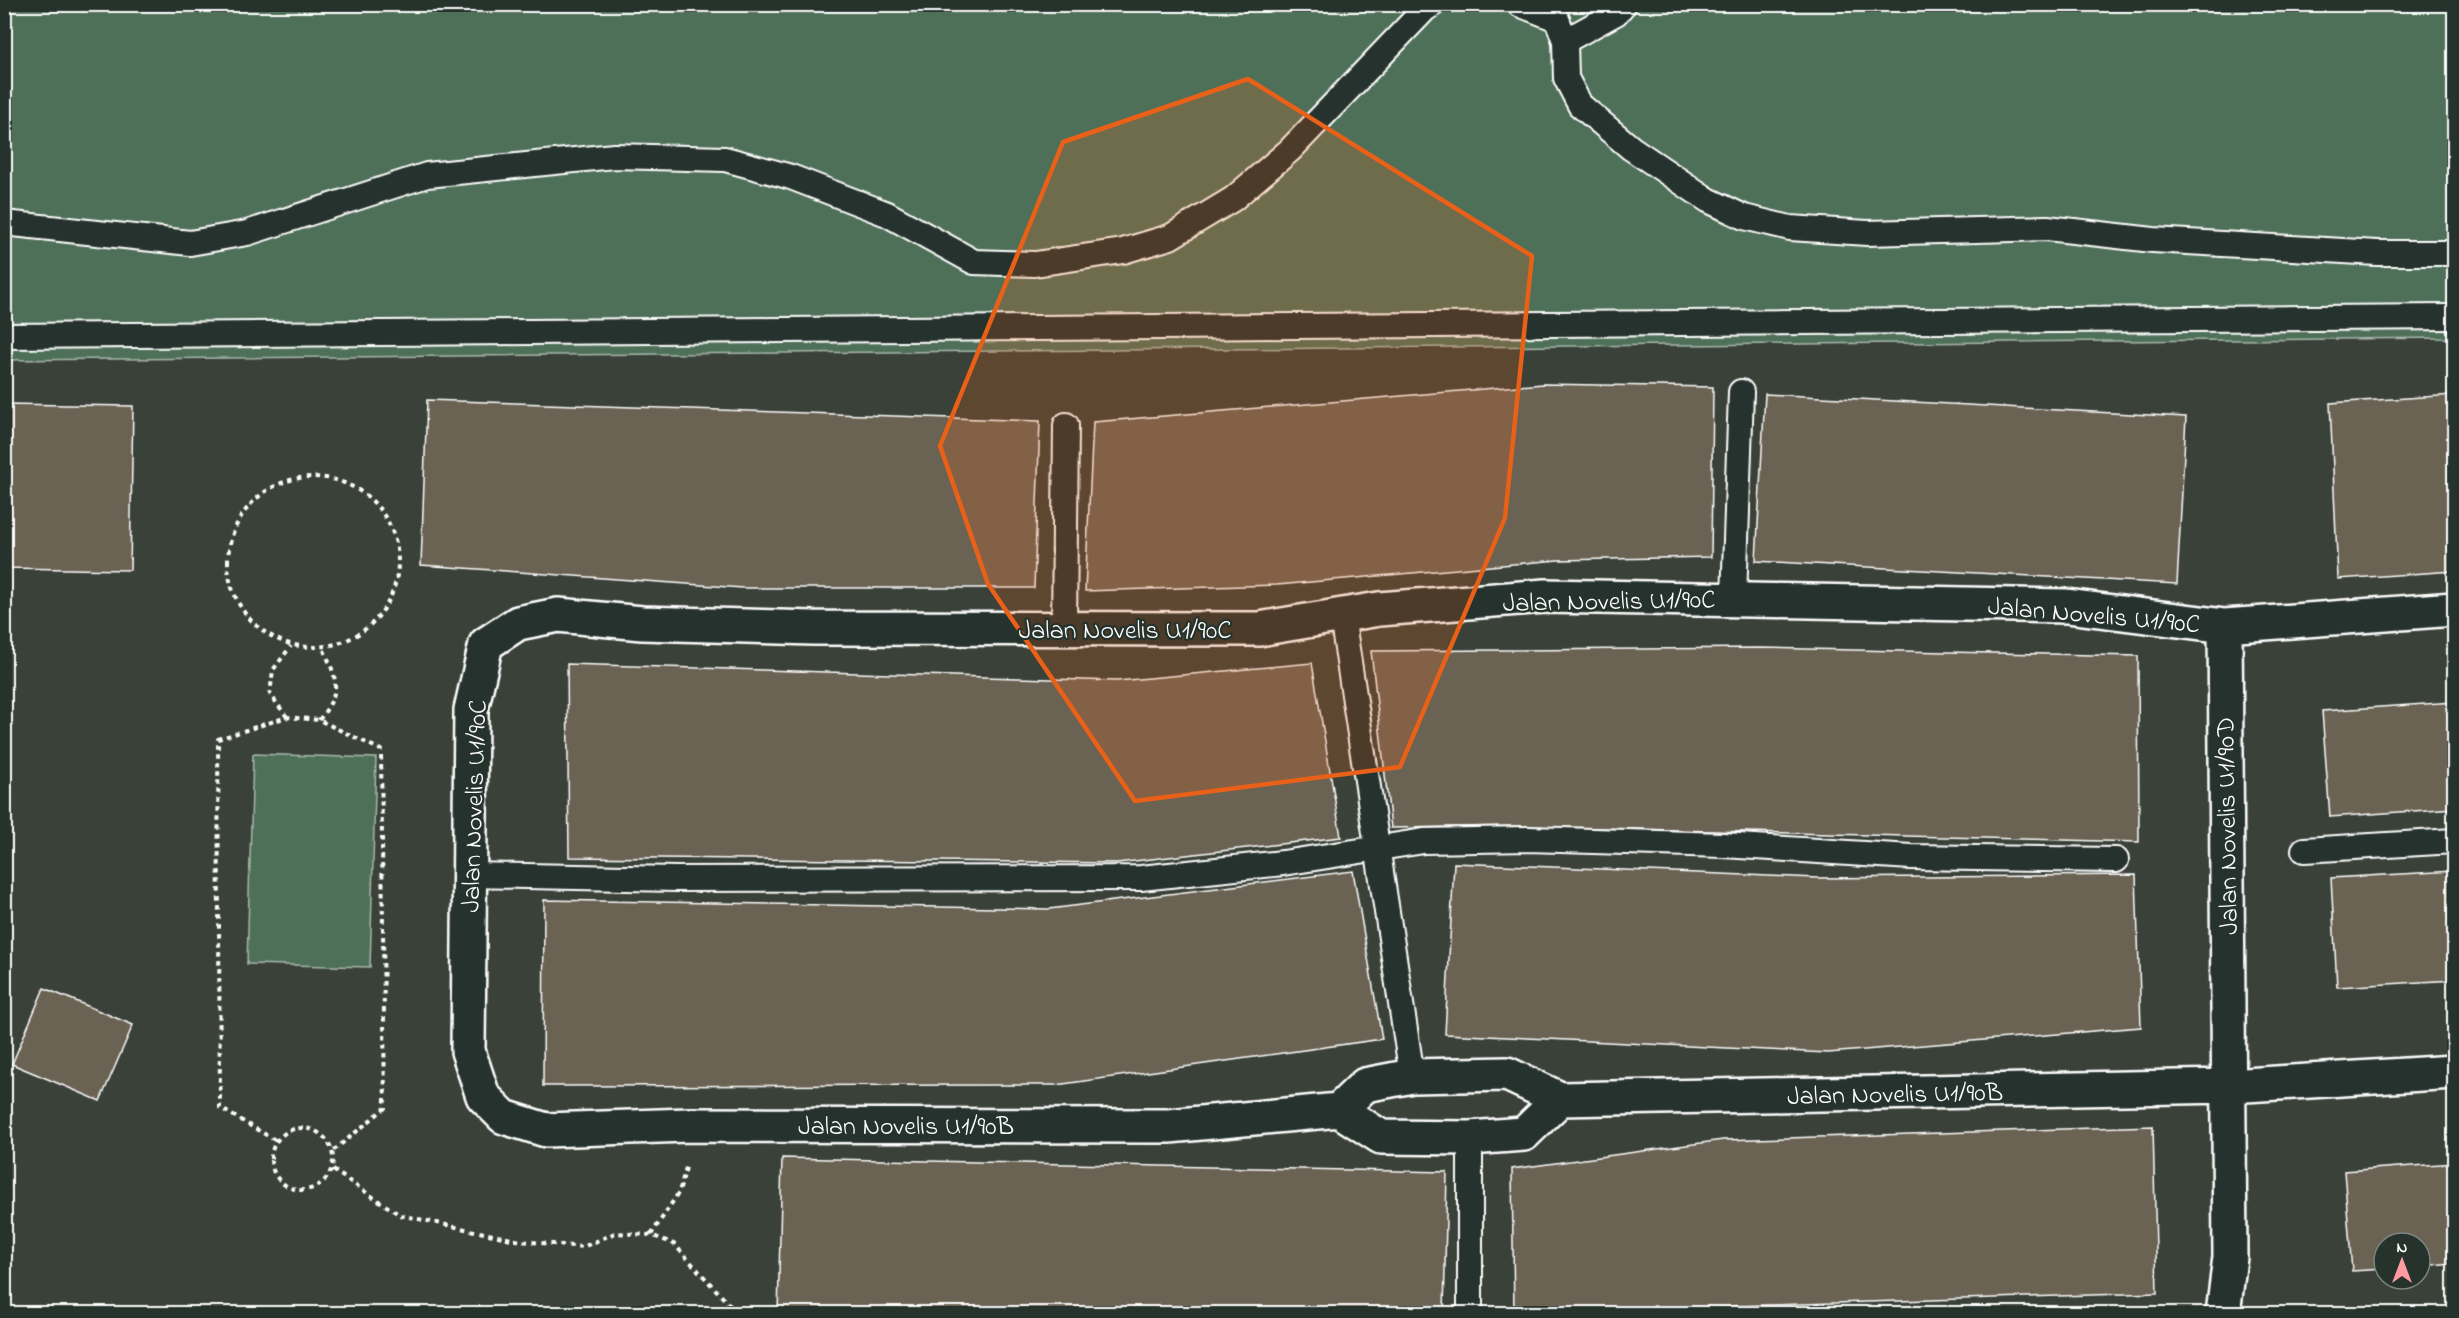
<svg xmlns="http://www.w3.org/2000/svg" width="2459" height="1318" font-family="'Indie Flower',sans-serif">
<style>
.green{fill:#507059;stroke:#a8b8ac;stroke-width:1.5}
.building{fill:#6a6252;stroke:#fff;stroke-width:1.5}
.lines{fill:none;stroke-linecap:round;stroke-linejoin:round}
.service-casing{stroke:#fff;stroke-width:28}
.minor-casing{stroke:#fff;stroke-width:38}
.path{stroke:#fff;stroke-width:4;stroke-dasharray:4.5 4.5;stroke-linecap:butt}
.service{stroke:#26332d;stroke-width:24}
.minor{stroke:#26332d;stroke-width:33}
.marked{fill:#e96118;fill-opacity:0.2;stroke:#e96118;stroke-width:4.5;stroke-linejoin:round}
.labels{text-anchor:middle;stroke-width:4.5;stroke-linejoin:round;paint-order:stroke}
.street-label{font-size:26px;fill:#fff;stroke:#26332d}
</style>
<rect width="100%" height="100%" fill="#3a4138"/>
<filter id="ink" filterUnits="userSpaceOnUse"><feTurbulence type="fractalNoise" baseFrequency=".0167" numOctaves="2"/><feDisplacementMap in="SourceGraphic" scale="12" xChannelSelector="R" yChannelSelector="G"/><feConvolveMatrix kernelMatrix="1 2 1 2 8 2 1 2 1" color-interpolation-filters="sRGB"/></filter>
<g filter="url(#ink)">
<path class="green" d="M 4,5 L 2454,5 L 2454,338 L 5,360 Z
M 253,754 L 376,758 L 370,967 L 247,964 Z"/>
<path class="building" d="M 1543,384 L 1713,387 L 1711,557 L 1558,560 L 1277,585 L 1085,591 L 1093,422 Z
M 1765,394 L 2186,417 L 2177,584 L 1756,561 Z
M 2454,395 L 2454,571 L 2338,579 L 2330,403 Z
M 427,400 L 1040,421 L 1034,588 L 743,588 L 421,565 Z
M 4,404 L 133,406 L 130,570 L 4,568 Z
M 1761,648 L 2138,656 L 2139,842 L 1520,826 L 1391,828 L 1371,651 Z
M 1312,663 L 1341,837 L 1117,863 L 569,857 L 567,664 L 1117,681 Z
M 2454,702 L 2454,808 L 2330,817 L 2322,711 Z
M 1454,863 L 1817,878 L 2136,875 L 2141,1027 L 1828,1053 L 1445,1034 Z
M 1353,871 L 1382,1039 L 1056,1085 L 543,1086 L 544,900 L 1049,909 Z
M 2454,871 L 2454,980 L 2337,987 L 2331,878 Z
M 44,988 L 133,1025 L 100,1101 L 12,1064 Z
M 2153,1126 L 2157,1293 L 1735,1306 L 1694,1314 L 1514,1314 L 1512,1169 L 1723,1140 Z
M 782,1158 L 1447,1172 L 1444,1314 L 778,1314 Z
M 2454,1163 L 2454,1263 L 2420,1266 L 2420,1243 L 2384,1243 L 2384,1269 L 2352,1271 L 2344,1171 Z"/>
<g class="lines">
<g class="service-casing">
<path id="service" d="M 1519,4 L 1557,19 L 1565,41 L 1566,78 L 1580,105 L 1631,148 L 1708,200 L 1744,217 L 1790,228 L 1867,233 L 2047,228 L 2153,240 L 2377,253 L 2454,253
M 1565,41 L 1616,13 L 1624,4
M 4,223 L 190,243 L 247,233 L 427,175 L 614,156 L 725,159 L 791,177 L 887,214 L 974,262 L 1035,264 L 1123,251 L 1170,237 L 1233,199 L 1290,150 L 1425,9 L 1433,4
M 4,336 C 821,325 1638,325 2454,317
M 1734,599 L 1741,392
M 1342,616 L 1412,1076
M 1064,629 L 1066,425
M 2304,850 L 2454,841
M 469,875 L 676,879 L 1141,878 L 1283,863 L 1424,841 L 1528,839 L 1723,845 L 1911,857 L 2116,860
M 1470,1138 L 1470,1314"/>
</g>
<g class="minor-casing">
<path id="minor" d="M 1560,1099 L 1524,1134 L 1470,1138 L 1381,1137 L 1339,1110 L 1169,1126 L 688,1125 L 546,1130 L 504,1117 L 483,1096 L 468,1051 L 471,710 L 486,644 L 518,623 L 558,615 L 642,623 L 813,628 L 1259,629 L 1379,609 L 1545,596 L 2067,606 L 2225,626 L 2454,609
M 1339,1110 L 1365,1085 L 1412,1076 L 1507,1074 L 1560,1099 L 2229,1086 L 2454,1072
M 2223,1314 L 2230,1257 L 2225,626"/>
</g>
<path class="path" d="M228 562a85 85 0 1 1 170 0a85 85 0 1 1-170 0Z
M 287,717 L 270,694 L 273,670 L 291,646
M 319,720 C 342,690 338,680 322,646
M271 1159a31 31 0 1 1 62 0a31 31 0 1 1-62 0Z
M 275,1140 L 220,1108 L 218,739 L 287,717 L 319,720 L 381,750 L 385,1108 L 333,1151
M 333,1170 L 400,1215 L 521,1241 L 583,1247 L 615,1233 L 651,1235 L 674,1244 L 738,1314
M 651,1235 L 679,1192 L 687,1164"/>
<use href="#service" class="service"/>
<use href="#minor" class="minor"/>
</g>
</g>
<path class="marked" d="M 1248,79 L 1532,256 L 1505,518 L 1400,767 L 1135,801 L 988,584 L 940,446 L 1063,142 Z"/>
<g class="labels">
<g class="street-label">
<text transform="translate(1609 600) rotate(-1)" y="9">Jalan Novelis U1/90C</text>
<text transform="translate(2094 614) rotate(5)" y="9">Jalan Novelis U1/90C</text>
<text x="1125" y="638">Jalan Novelis U1/90C</text>
<text transform="translate(473 806) rotate(-88)" y="9">Jalan Novelis U1/90C</text>
<text transform="translate(2226 826) rotate(-91)" y="9">Jalan Novelis U1/90D</text>
<text transform="translate(1895 1093) rotate(-1)" y="9">Jalan Novelis U1/90B</text>
<text x="906" y="1134">Jalan Novelis U1/90B</text>
</g>
</g>
<rect width="2459" height="1318" fill="none" stroke="#26332d" stroke-width="24"/>
<rect x="12" y="12" width="2435" height="1294" fill="none" stroke="#fff" stroke-width="2" filter="url(#ink)"/>
<g transform="translate(2402 1261)"><circle r="28" fill="#26332d" stroke="#7d8581" stroke-width="1.5"/>
<path d="M0-4.5L10 22L0 15L-10 22Z" fill="#ff9aa2"/>
<text y="-9" font-size="16" font-weight="bold" text-anchor="middle" fill="#ffffff">N</text>
</g>
</svg>
